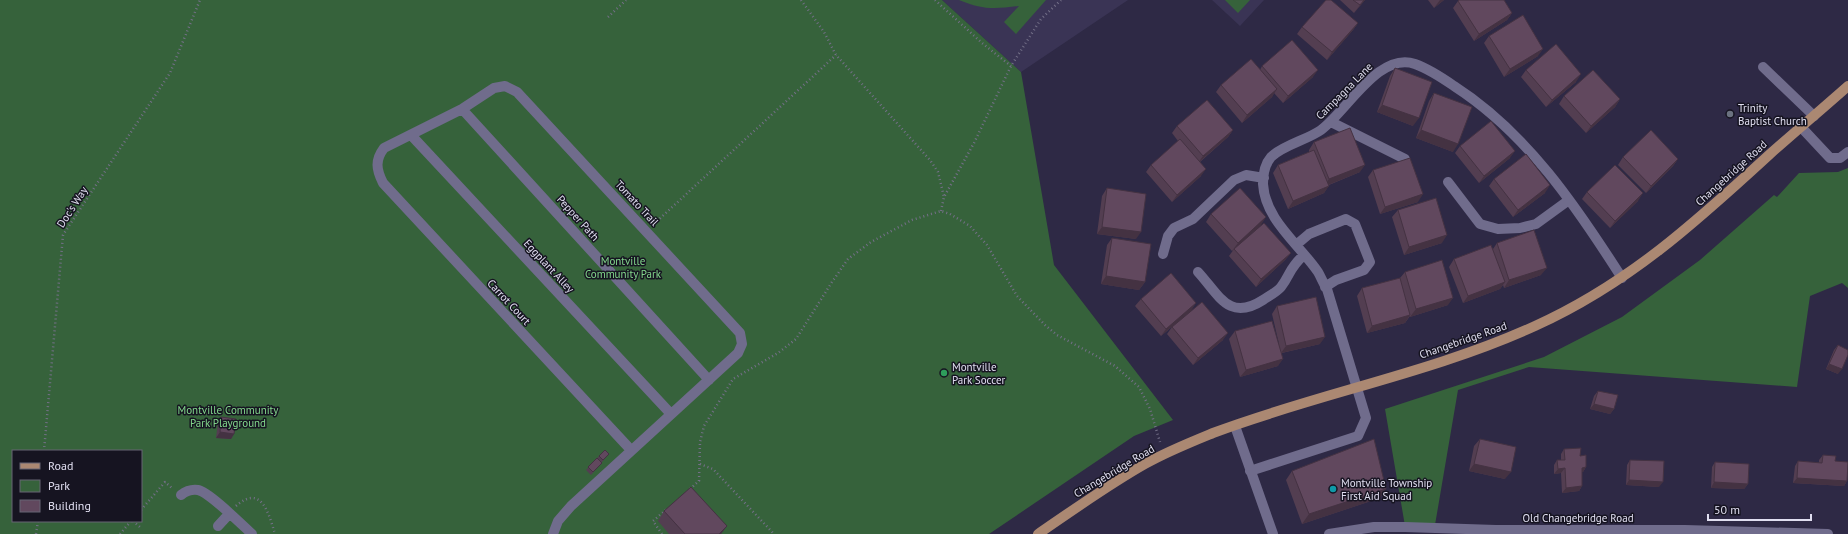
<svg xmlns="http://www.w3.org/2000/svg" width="1848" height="534" font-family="'PT Sans',sans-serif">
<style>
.built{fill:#3a3455}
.green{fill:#36623b;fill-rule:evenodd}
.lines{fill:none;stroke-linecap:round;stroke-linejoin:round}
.path{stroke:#747088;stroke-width:2.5;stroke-dasharray:1 3;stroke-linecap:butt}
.minor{stroke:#706c8c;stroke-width:10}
.major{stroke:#ab8872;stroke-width:10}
.wall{fill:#533e51}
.shaded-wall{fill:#443242}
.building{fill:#61485e;stroke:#443242}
.worship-dot{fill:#6b7280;stroke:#161421;stroke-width:1.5}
.leisure-dot{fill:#2e9e5b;stroke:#161421;stroke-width:1.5}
.culture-dot{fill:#0f9aa8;stroke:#161421;stroke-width:1.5}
.labels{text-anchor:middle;stroke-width:3;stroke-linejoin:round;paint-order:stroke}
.street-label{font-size:11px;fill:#e0def0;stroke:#161421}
.poi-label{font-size:11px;fill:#e0def0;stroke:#161421;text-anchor:start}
.park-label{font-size:11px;fill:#83d78c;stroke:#161421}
</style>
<rect width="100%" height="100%" fill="#2e2945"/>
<path class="built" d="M 942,0 L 1128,0 L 1021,72 Z
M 1212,0 L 1264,0 L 1240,26 Z"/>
<path class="green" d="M 0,0 L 942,0 L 1021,72 L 1054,265 L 1173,420 L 1134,436 L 989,534 L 0,534 ZM 13,451 L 141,451 L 141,521 L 13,521 Z
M 959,0 L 1046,0 L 1016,34 L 1004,22 L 1019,6 C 994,9 983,10 959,0 Z
M 1225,0 L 1250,0 L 1238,13 Z
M 1848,168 L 1848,288 L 1842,283 L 1810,296 L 1797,387 L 1529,367 L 1458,390 L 1435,525 L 1405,526 L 1385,409 L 1544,357 L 1622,317 L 1700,260 L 1774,195 L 1777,197 L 1799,173 L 1838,172 Z"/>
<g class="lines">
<path class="path" d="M 801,0 L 824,32 L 836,55 L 930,160 L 938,172 L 944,197
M 935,0 L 982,43 L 1011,66
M 608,17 L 626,0
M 941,211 L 944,197 L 974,143 L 1011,66 L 1041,19 L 1061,0
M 654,224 L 836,55
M 44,451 L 63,235 L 170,73 L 200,0
M 700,464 L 713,469 L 774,534
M 690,489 L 699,481 L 700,442 L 704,426 L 733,379 L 778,353 L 796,339 L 832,282 L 848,259 L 871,242 L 912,220 L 941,211 L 950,214 L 970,226 L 987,245 L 1017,296 L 1045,325 L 1057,335 L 1115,366 L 1139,387 L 1150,409 L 1160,442
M 236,506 C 262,483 269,515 275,534
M 141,510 L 165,482 L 173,489
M 133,521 L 141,528
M 36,534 L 38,521
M 120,534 L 131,521
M 662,534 L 653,521 L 667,509"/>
<path class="minor" d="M 1763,67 L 1814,116
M 462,109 L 709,380
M 1331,122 L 1405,159
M 1801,127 L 1830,158 L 1840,158 L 1848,152
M 411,135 L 671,414
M 1448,182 L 1480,224 L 1498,229 L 1520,228 L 1536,224 L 1569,200
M 1296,245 L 1309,234 L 1346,219 L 1355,224 L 1370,262 L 1364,270 L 1336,280 L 1325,287
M 1163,254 L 1168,236 L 1174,228 L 1193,219 L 1234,180 L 1246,175 L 1264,178
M 1198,272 C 1219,295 1229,322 1263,300 C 1269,296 1277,292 1281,287 C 1291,274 1289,268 1304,255
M 1235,426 L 1273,534
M 1250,471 L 1358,436 L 1366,418 L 1327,289 C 1323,283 1321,277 1318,272 C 1299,244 1265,220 1263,184 C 1263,175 1265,164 1271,157 C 1283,145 1307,140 1321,130 C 1347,111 1379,51 1415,64 C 1429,69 1441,77 1454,86 C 1527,133 1576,206 1622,278
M 181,495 C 186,491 191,489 198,490 C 209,492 242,525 252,534
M 218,526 L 229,514
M 553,534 L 558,521 L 571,506 L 738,353 L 742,344 L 740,333 L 517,92 L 505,86 L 494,88 L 462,109 L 384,148 C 375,160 376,169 383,183 L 631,450
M 1329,534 L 1374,527 L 1405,527 L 1496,530 L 1685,530 L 1828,534"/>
<path class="major" d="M 1038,534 C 1073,510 1108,485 1145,464 C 1166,452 1191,442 1213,433 C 1319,393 1432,373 1535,326 C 1628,284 1696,222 1770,154 C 1796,131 1822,109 1848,86"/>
</g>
<path class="wall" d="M 1340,0 L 1365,0 L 1354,13 Z
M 1428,0 L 1444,0 L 1434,8 Z
M 1458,1 L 1512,13 L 1507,20 L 1474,41 L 1453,8 Z
M 1358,23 L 1353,30 L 1327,60 L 1297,34 L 1302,27 Z
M 1489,36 L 1538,56 L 1504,77 L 1484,43 Z
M 1262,66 L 1313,77 L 1283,103 L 1274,93 L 1272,97 L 1242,123 L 1216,92 L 1221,85 L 1260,70 Z
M 1395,68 L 1413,126 L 1377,112 L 1390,76 Z
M 1526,70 L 1576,82 L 1546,107 L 1521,77 Z
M 1434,93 L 1453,152 L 1416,138 L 1429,101 Z
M 1564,96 L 1620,99 L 1615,107 L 1586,133 L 1559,104 Z
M 1177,126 L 1233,130 L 1228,137 L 1200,162 L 1201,176 L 1172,202 L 1146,172 L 1151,165 L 1178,141 L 1172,133 Z
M 1314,142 L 1360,172 L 1329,185 L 1324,193 L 1288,209 L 1273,173 L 1278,165 L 1309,152 L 1309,150 Z
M 1460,146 L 1510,158 L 1479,183 L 1455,153 Z
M 1623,157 L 1678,159 L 1673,166 L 1646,193 L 1618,165 Z
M 1373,170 L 1418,202 L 1380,214 L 1368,177 Z
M 1494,179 L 1545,193 L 1513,217 L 1489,186 Z
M 1107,188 L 1136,239 L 1097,234 L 1102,196 Z
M 1587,192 L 1638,201 L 1610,228 L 1582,199 Z
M 1398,210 L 1442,243 L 1404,255 L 1392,217 Z
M 1211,214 L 1261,225 L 1232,251 L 1206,222 Z
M 1112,238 L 1145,282 L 1139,290 L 1101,284 L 1107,245 Z
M 1497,243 L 1541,275 L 1504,288 L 1503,285 L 1500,289 L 1463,303 L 1449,267 L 1454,259 L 1493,249 Z
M 1234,249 L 1291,253 L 1285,260 L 1256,287 L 1229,256 Z
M 1405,272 L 1448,305 L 1410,317 L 1410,316 L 1405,323 L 1367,333 L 1357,296 L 1362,288 L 1400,278 Z
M 1141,299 L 1191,311 L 1161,336 L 1135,306 Z
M 1277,306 L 1320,344 L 1282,353 L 1278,366 L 1240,377 L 1229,339 L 1235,331 L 1279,344 L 1272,314 Z
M 1172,327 L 1223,340 L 1193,365 L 1167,334 Z
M 1838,345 L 1838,374 L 1826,369 L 1834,350 Z
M 1598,391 L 1614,409 L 1610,414 L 1590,409 L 1594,396 Z
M 221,417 L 234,434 L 231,439 L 216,438 L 218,422 Z
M 1480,439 L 1505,479 L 1469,471 L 1474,446 Z
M 1564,449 L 1580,456 L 1586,467 L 1583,472 L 1582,472 L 1582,486 L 1579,491 L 1562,493 L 1561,473 L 1554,474 L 1554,465 L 1557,460 L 1561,460 L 1561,454 Z
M 609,454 L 602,462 L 600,465 L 591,475 L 586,470 L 599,456 Z
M 1823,455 L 1835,461 L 1847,481 L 1844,486 L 1793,483 L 1795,466 L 1798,461 L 1819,463 L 1819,460 Z
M 1630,460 L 1659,487 L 1626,485 L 1627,465 Z
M 1715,462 L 1748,484 L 1744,489 L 1711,488 L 1712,467 Z
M 1292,471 L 1380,498 L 1302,524 L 1286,480 Z
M 664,511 L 727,526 L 721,534 L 669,534 L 658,521 Z"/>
<path class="shaded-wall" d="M 1364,0 L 1365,0 L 1354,13 L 1360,5 Z
M 1440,0 L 1444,0 L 1434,8 Z
M 1512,13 L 1507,20 L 1474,41 L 1479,34 Z
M 1358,23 L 1353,30 L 1327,60 L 1332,52 Z
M 1543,49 L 1538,56 L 1504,77 L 1510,69 Z
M 1318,70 L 1313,77 L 1283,103 L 1288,96 Z
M 1581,74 L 1576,82 L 1546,107 L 1552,100 Z
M 1277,89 L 1272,97 L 1242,123 L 1247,115 Z
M 1620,99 L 1615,107 L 1586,133 L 1591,126 Z
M 1382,105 L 1419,118 L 1413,126 L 1377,112 Z
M 1233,130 L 1228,137 L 1198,163 L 1203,156 Z
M 1421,130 L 1458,144 L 1453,152 L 1416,138 Z
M 1515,151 L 1510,158 L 1479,183 L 1484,176 Z
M 1678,159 L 1673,166 L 1646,193 L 1651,186 Z
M 1365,165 L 1360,172 L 1323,187 L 1329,179 Z
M 1206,169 L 1201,176 L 1172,202 L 1177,195 Z
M 1550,185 L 1545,193 L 1513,217 L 1518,210 Z
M 1329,186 L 1324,193 L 1288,209 L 1293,201 Z
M 1643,193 L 1638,201 L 1610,228 L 1615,221 Z
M 1423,194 L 1418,202 L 1380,214 L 1385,207 Z
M 1266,217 L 1261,225 L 1232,251 L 1238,243 Z
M 1102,227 L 1141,232 L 1136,239 L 1097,234 Z
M 1447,235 L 1442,243 L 1404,255 L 1409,247 Z
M 1291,253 L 1285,260 L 1256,287 L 1261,279 Z
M 1547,268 L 1541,275 L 1504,288 L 1509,280 Z
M 1106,276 L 1145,282 L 1139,290 L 1101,284 Z
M 1505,282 L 1500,289 L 1463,303 L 1468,296 Z
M 1453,298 L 1448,305 L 1410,317 L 1416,309 Z
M 1196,303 L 1191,311 L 1161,336 L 1166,329 Z
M 1410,315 L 1405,323 L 1367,333 L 1372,326 Z
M 1228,333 L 1223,340 L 1193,365 L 1198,358 Z
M 1325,337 L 1320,344 L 1281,353 L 1286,346 Z
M 1283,359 L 1278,366 L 1240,377 L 1246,370 Z
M 1829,364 L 1842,369 L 1838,374 L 1826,369 Z
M 1594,404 L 1614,409 L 1610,414 L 1590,409 Z
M 220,432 L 234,434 L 231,439 L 216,438 Z
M 1474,464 L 1511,472 L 1505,479 L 1469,471 Z
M 1586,467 L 1583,472 L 1578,473 L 1582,468 Z
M 1565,468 L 1561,473 L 1554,474 L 1558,469 Z
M 1797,478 L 1847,481 L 1844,486 L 1793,483 Z
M 1629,480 L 1663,482 L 1659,487 L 1626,485 Z
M 1714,482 L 1748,484 L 1744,489 L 1711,488 Z
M 1582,486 L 1579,491 L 1562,493 L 1566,488 Z
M 1386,489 L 1380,498 L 1302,524 L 1309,514 Z
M 727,526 L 721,534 L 719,534 Z"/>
<path class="building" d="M 1326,0 L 1331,0 L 1358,23 L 1332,52 L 1302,27 Z
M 1353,0 L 1364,0 L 1360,5 Z
M 1459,0 L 1504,0 L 1512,13 L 1479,34 L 1458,1 Z
M 1523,15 L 1543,49 L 1510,69 L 1489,36 Z
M 1292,40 L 1318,70 L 1288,96 L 1262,66 Z
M 1556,44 L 1581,74 L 1552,100 L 1526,70 Z
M 1251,59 L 1277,89 L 1247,115 L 1221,85 Z
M 1395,68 L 1432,82 L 1419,118 L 1382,105 Z
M 1593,70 L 1620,99 L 1591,126 L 1564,96 Z
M 1434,93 L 1472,107 L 1458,144 L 1421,130 Z
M 1207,100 L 1233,130 L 1203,156 L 1177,126 Z
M 1491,121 L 1515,151 L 1484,176 L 1460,146 Z
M 1350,128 L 1365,165 L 1329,179 L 1314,142 Z
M 1651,130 L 1678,159 L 1651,186 L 1623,157 Z
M 1180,139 L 1206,169 L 1177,195 L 1151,165 Z
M 1314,150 L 1329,186 L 1293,201 L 1278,165 Z
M 1526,154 L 1550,185 L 1518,210 L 1494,179 Z
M 1410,158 L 1423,194 L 1385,207 L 1373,170 Z
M 1615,165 L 1643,193 L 1615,221 L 1587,192 Z
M 1107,188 L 1146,194 L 1141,232 L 1102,227 Z
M 1240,188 L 1266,217 L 1238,243 L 1211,214 Z
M 1436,198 L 1447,235 L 1409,247 L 1398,210 Z
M 1264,223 L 1291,253 L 1261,279 L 1234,249 Z
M 1534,230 L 1547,268 L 1509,280 L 1497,243 Z
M 1112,238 L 1151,244 L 1145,282 L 1106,276 Z
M 1491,245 L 1505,282 L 1468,296 L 1454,259 Z
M 1442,260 L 1453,298 L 1416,309 L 1405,272 Z
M 1171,273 L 1196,303 L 1166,329 L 1141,299 Z
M 1400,278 L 1410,315 L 1372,326 L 1362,288 Z
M 1316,297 L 1325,337 L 1286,346 L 1277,306 Z
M 1202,302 L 1228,333 L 1198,358 L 1172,327 Z
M 1272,321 L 1283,359 L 1246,370 L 1235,331 Z
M 1838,345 L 1848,350 L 1848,355 L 1842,369 L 1829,364 Z
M 1598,391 L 1618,395 L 1614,409 L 1594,404 Z
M 221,417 L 236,419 L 234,434 L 220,432 Z
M 1374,439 L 1386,489 L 1309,514 L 1292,471 Z
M 1480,439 L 1516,447 L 1511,472 L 1474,464 Z
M 1581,448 L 1580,456 L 1586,455 L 1586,467 L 1582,468 L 1582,486 L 1566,488 L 1565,468 L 1558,469 L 1557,460 L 1565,460 L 1564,449 Z
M 605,450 L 609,454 L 603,460 L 599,456 Z
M 1823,455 L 1836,456 L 1835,461 L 1848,462 L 1847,481 L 1797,478 L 1798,461 L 1822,463 Z
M 597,458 L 602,463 L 593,472 L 588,467 Z
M 1630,460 L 1664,461 L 1663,482 L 1629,480 Z
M 1715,462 L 1749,464 L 1748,484 L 1714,482 Z
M 691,487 L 727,526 L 719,534 L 685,534 L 664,511 Z"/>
<circle class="worship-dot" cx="1730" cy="114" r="4"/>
<circle class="leisure-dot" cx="944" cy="373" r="4"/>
<circle class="culture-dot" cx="1333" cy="489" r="4"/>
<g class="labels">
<g class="street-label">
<text transform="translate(1344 91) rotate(-45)" y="4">Campagna Lane</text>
<text transform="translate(1731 173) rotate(-42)" y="4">Changebridge Road</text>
<text transform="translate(637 203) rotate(47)" y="4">Tomato Trail</text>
<text transform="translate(72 207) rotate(-57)" y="4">Doc's Way</text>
<text transform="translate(578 218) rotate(48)" y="4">Pepper Path</text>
<text transform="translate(549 266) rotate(47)" y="4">Eggplant Alley</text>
<text transform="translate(509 302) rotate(47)" y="4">Carrot Court</text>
<text transform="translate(1463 340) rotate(-19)" y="4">Changebridge Road</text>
<text transform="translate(1114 471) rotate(-31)" y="4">Changebridge Road</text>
<text x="1578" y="522">Old Changebridge Road</text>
</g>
<g class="poi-label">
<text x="1738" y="112">Trinity<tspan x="1738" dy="13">Baptist Church</tspan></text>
<text x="952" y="371">Montville<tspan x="952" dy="13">Park Soccer</tspan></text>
<text x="1341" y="487">Montville Township<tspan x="1341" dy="13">First Aid Squad</tspan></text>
</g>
<g class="park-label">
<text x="623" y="265">Montville<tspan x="623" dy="13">Community Park</tspan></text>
<text x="228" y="414">Montville Community<tspan x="228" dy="13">Park Playground</tspan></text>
</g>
</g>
<rect x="12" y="450" width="130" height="72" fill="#161421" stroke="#676574"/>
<rect x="20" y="463" width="20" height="6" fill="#ab8872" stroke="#676574"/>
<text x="48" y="470" font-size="12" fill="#e0def0">Road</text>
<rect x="20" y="480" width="20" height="12" fill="#36623b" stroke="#676574"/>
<text x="48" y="490" font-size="12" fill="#e0def0">Park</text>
<rect x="20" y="500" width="20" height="12" fill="#61485e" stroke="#676574"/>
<text x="48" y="510" font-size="12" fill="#e0def0">Building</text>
<path d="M1708 514v6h103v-6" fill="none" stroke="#e0def0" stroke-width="2"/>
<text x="1714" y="514" font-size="12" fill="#e0def0" stroke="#161421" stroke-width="3" paint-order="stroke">50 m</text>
</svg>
